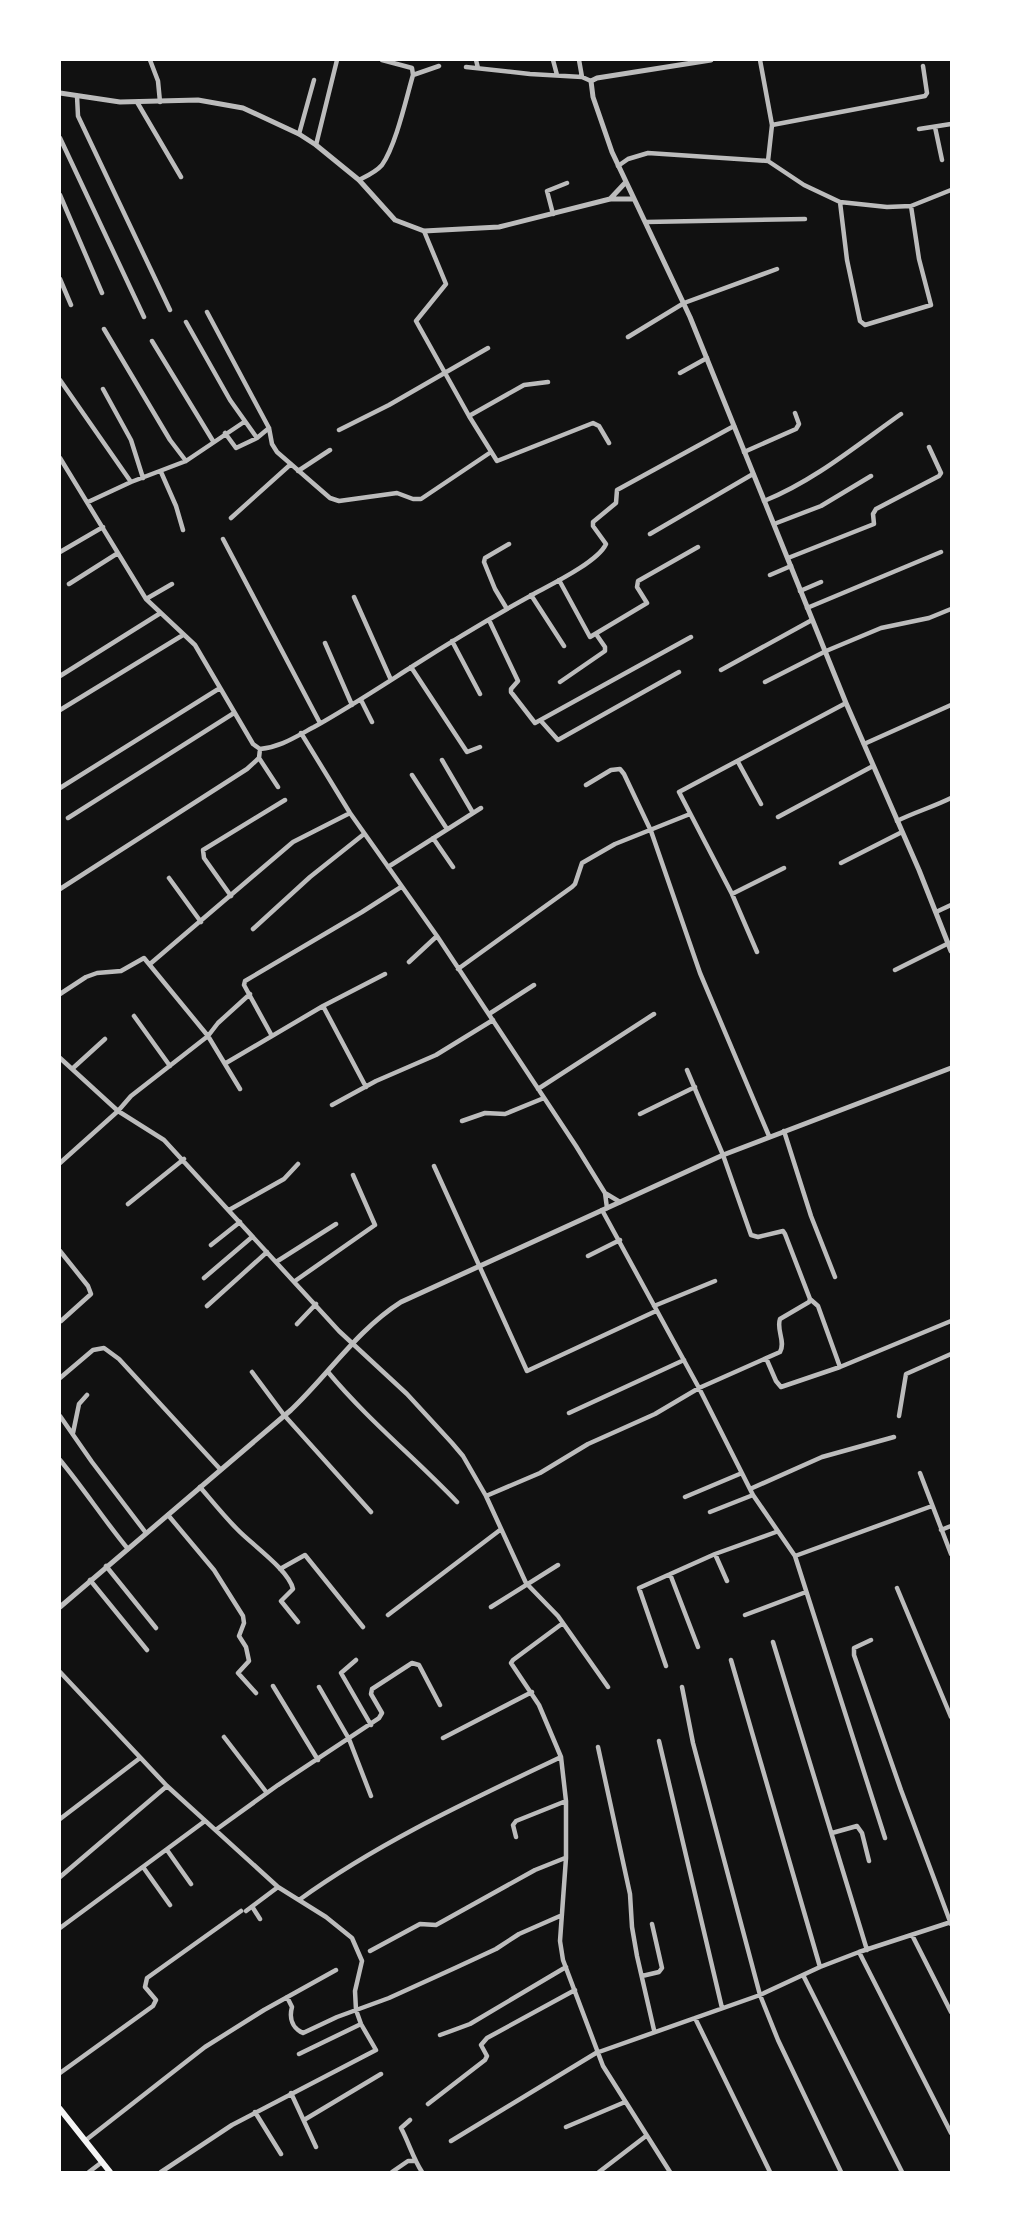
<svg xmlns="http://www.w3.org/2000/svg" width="1011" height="2232" font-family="Mulish,sans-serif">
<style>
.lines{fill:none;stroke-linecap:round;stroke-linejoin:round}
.minor{stroke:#bcbcbc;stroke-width:4.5}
.tertiary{stroke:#bcbcbc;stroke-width:5}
.secondary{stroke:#f5f5f5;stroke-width:6}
</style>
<rect width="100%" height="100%" fill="#111"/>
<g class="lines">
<path class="minor" d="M 150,60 L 158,81 L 160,102
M 476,60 L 478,68
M 553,60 L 557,75
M 579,60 L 582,77
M 760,60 L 772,125 L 768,161
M 466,67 L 530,74 L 582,77 L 591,81
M 413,75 L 439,66
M 77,96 L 78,116 L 170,310
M 137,102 L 181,177
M 772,125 L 925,96 L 927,93 L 923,66
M 935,127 L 942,160
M 919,129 L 951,124
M 299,134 L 314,80
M 60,138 L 144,317
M 316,145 L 337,60
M 618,166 L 628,159 L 648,153 L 768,161 L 804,185 L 840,202 L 887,207 L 911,206 L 951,190
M 359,180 C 367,176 376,172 382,165 C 396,145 406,99 413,75 L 412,68 L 382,60
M 60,195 L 102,293
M 840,202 L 847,260 L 860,321 L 865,325 L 931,305 L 919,259 L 911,206
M 553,214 L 547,191 L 567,183
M 646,222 L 805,219
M 424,231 L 446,284 L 416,321 L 469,416 L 497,461 L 593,423 L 599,426 L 609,443
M 60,279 L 71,305
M 207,312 L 269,428 L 272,444 L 277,452 L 330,498 L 339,501 L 397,493 L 413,499 L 421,499 L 491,452
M 186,322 L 230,400 L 257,438
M 104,329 L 170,440 L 186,461
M 628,337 L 684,303 L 777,269
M 152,341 L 213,441
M 680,373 L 707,358
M 60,380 L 131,482
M 103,389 L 131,440 L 143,478
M 469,416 L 524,385 L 548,382
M 339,430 L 389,405 L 488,348
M 225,433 L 236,448 L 257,438 L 269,428
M 744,452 L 796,429 L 799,424 L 795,413
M 60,458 L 146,599 L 195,645 L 253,744 L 260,749 C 281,747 295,737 314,727 C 348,708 380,687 413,666 C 452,641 492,617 532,595 C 550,585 598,562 606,544 L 593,526 L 593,522 L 616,503 L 617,490 L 734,426
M 298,471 L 330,450
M 161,472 L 176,506 L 183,530
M 764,501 C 814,481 857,445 901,414
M 88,502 L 131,482 L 186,461 L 244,422
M 231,518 L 291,464
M 774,524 L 821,506 L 871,476
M 650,534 L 753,474
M 223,539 L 320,723
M 60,552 L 103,527
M 788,558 L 874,524 L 873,514 L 876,509 L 939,476 L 941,473 L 929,447
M 770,575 L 791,566
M 559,580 L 590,637 L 647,603 L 637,587 L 638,581 L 698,547
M 69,584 L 118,553
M 800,591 L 821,582
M 531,595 L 564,646
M 354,597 L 391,680
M 146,599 L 172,584
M 807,608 L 941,552
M 507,609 L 495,589 L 484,562 L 485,558 L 509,544
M 489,620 L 518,681 L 511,689 L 511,692 L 535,723 L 691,637
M 452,641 L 480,694
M 325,643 L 352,705
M 411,667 L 467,752 L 480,747
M 721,670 L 812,620
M 60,676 L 159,614
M 560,682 L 605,651 L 605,647 L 596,634
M 765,682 L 826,651 L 881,628 L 929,618 L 951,609
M 361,700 L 372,722
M 60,710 L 183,635
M 541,721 L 558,740 L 679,672
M 301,733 L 350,813 L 437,936 L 576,1146 L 605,1193 L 607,1208
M 864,744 L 951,705
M 259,758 L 278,787
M 442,760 L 473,813
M 738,762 L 761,804
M 412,775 L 447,829
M 586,785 L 611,770 L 620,769 L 624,774 L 651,831 L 700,973 L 769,1136
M 60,788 L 220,688
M 778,817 L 873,766
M 68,818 L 234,713
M 897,821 C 915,812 933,807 951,798
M 433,838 L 453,867
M 841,863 L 902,832
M 388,867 L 481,808
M 169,878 L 201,922
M 60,889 L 247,769 L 259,758 L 260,749
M 732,894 L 784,868
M 231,896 L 204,858 L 203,850 L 285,800
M 936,912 L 951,905
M 253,929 L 310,877 L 364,834
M 757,952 L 732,894 L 679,792 L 846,703
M 409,962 L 437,936
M 150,964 L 293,842 L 350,813
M 458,969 L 572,887 L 575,884 L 582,863 L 615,844 L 690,814
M 895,970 L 949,943
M 60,994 L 86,977 L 97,973 L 121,971 L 144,958 L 208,1036 L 240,1089
M 323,1006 L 366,1087
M 489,1014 L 534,985
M 134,1016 L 170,1066
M 272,1036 L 244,985 L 245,981 L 362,912 L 401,887
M 60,1058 L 118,1111 L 164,1140 L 339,1331 L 407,1394 L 452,1443 L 463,1456 L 486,1496 L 526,1583 L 558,1616 L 608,1687
M 226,1063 L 323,1006 L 385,974
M 72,1069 L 105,1039
M 687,1070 L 723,1155 L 751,1235 L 758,1237 L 783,1231 L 785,1234 L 810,1299 L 818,1306 L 840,1367
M 538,1089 L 654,1014
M 332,1105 L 376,1081 L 436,1055 L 493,1020
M 640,1114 L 695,1087
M 462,1121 L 485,1113 L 505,1114 L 544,1098
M 784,1131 L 811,1216 L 835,1277
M 60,1163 L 118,1111 L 131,1096 L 208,1036 L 218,1023 L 250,994
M 434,1166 L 527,1371 L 656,1311
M 605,1193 L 620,1202
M 128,1204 L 184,1159
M 229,1210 L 284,1179 L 298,1164
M 602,1210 L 699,1388 L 753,1495 L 795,1556 L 885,1838
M 211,1245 L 240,1222
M 60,1251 L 88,1286 L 91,1294 L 61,1321
M 588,1256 L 620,1240
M 276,1262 L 336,1224
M 204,1278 L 252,1237
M 295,1281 L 375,1225 L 353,1175
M 207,1306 L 267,1252
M 654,1306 L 715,1281
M 297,1324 L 316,1304
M 766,1358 L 776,1381 L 781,1387 L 840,1367 L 951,1321
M 252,1372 L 284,1415 L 371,1512
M 328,1372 C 367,1419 415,1458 457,1502
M 60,1378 L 93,1350 L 104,1348 L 119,1359 L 220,1469
M 569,1413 L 684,1360
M 60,1416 L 92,1462 L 146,1533
M 899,1416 L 906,1374 L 951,1354
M 73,1433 L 79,1404 L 87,1395
M 60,1460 C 84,1489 104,1520 128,1549
M 920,1473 L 951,1554
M 200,1487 C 212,1501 224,1516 237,1529 C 251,1544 289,1570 293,1589 L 281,1601 L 298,1622
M 750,1489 L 822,1457 L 894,1437
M 486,1496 L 540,1473 L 588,1444 L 655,1414 L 699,1388 L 780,1352 C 786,1342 776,1330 780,1319 L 809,1302 L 810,1299
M 685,1497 L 742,1473
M 710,1512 L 753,1495
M 168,1515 L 214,1570 L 243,1616 L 244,1623 L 239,1636 L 246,1647 L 249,1661 L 238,1673 L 256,1693
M 941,1530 L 951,1526
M 715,1554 L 727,1581
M 795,1556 L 932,1506
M 106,1566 L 156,1628
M 280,1569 L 305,1555 L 363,1627
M 670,1574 L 698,1647
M 90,1580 L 147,1650
M 897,1588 L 951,1717
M 491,1607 L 558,1565
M 388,1615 L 500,1530
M 745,1615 L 806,1592
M 563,1623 L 513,1660 L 511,1663 L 539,1705 L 561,1757 L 566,1801 L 566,1858 L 560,1941 L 563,1960 L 603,2066 L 670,2172
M 871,1640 L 854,1648 L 854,1655 L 901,1790 L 951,1924
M 773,1642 L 867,1950
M 356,1660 L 341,1673 L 371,1725
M 731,1660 L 820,1967
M 666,1666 L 639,1588 L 715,1554 L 776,1532
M 60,1672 L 167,1786 L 278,1887 L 326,1917 L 352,1938 L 362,1961 L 355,1991 L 356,2010 L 361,2024 L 376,2050 L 232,2125 L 161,2172
M 273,1686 L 318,1760
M 319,1687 L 349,1739 L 371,1796
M 682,1687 L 693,1743 L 760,1995 L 778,2040 L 841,2172
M 224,1737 L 267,1793
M 443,1738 L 532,1692
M 659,1741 L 722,2008
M 598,1747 L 630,1894 L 632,1927 L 637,1956 L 654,2030
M 60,1819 L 140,1758
M 217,1829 L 278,1785 L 379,1718 L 382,1713 L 371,1694 L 372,1689 L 412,1663 L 419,1665 L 440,1705
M 832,1833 L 857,1826 L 862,1833 L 869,1861
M 516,1837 L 513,1825 L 516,1821 L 566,1801
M 167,1850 L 191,1884
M 143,1867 L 170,1905
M 60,1877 L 167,1786
M 299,1900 C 381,1841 471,1800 561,1757
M 253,1908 L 260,1919
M 246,1911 L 278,1887
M 60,1928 L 205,1821
M 912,1935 L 951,2012
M 370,1951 L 420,1924 L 436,1925 L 535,1870 L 565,1858
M 859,1952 L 951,2133
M 803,1975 L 902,2172
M 642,1976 L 659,1972 L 662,1968 L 652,1924
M 287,1997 L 292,2007 C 289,2018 292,2028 303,2033 L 337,2017 L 389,1998 L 455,1968 L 496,1949 L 519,1934 L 560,1916
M 695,2018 L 770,2172
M 440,2035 L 470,2024 L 566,1967
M 299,2054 L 361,2024
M 60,2073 L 153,2006 L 156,2000 L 145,1987 L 147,1978 L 241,1911
M 291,2093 L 316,2147
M 428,2104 L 485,2060 L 487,2056 L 481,2045 L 487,2038 L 575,1990
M 255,2112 L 281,2154
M 304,2120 L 381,2074
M 410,2120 L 401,2128 C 409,2143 413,2158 422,2172
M 566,2127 L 625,2102
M 86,2140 L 205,2047 L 264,2010 L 336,1970
M 451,2141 L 596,2053 L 760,1995 L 820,1967 L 859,1952 L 951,1922
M 89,2172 L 102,2162
M 392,2172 L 408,2161 L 414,2161
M 599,2172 L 646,2136"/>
<path class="tertiary" d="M 711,60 L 597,78 L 591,81 L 593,97 L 612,152 L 690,317 L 846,703 L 919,870 L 951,951
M 60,93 L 120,102 L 198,100 L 243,108 L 299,134 L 316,145 L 359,180 L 395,220 L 424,231 L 499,227 L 610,199 L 634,199
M 610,199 L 625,183
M 60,1607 L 291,1410 C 328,1375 357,1330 401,1302 L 723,1155 L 951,1068"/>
<path class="secondary" d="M 60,2109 L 110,2172"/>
</g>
<rect width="1011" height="2232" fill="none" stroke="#ffffff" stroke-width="122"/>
</svg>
